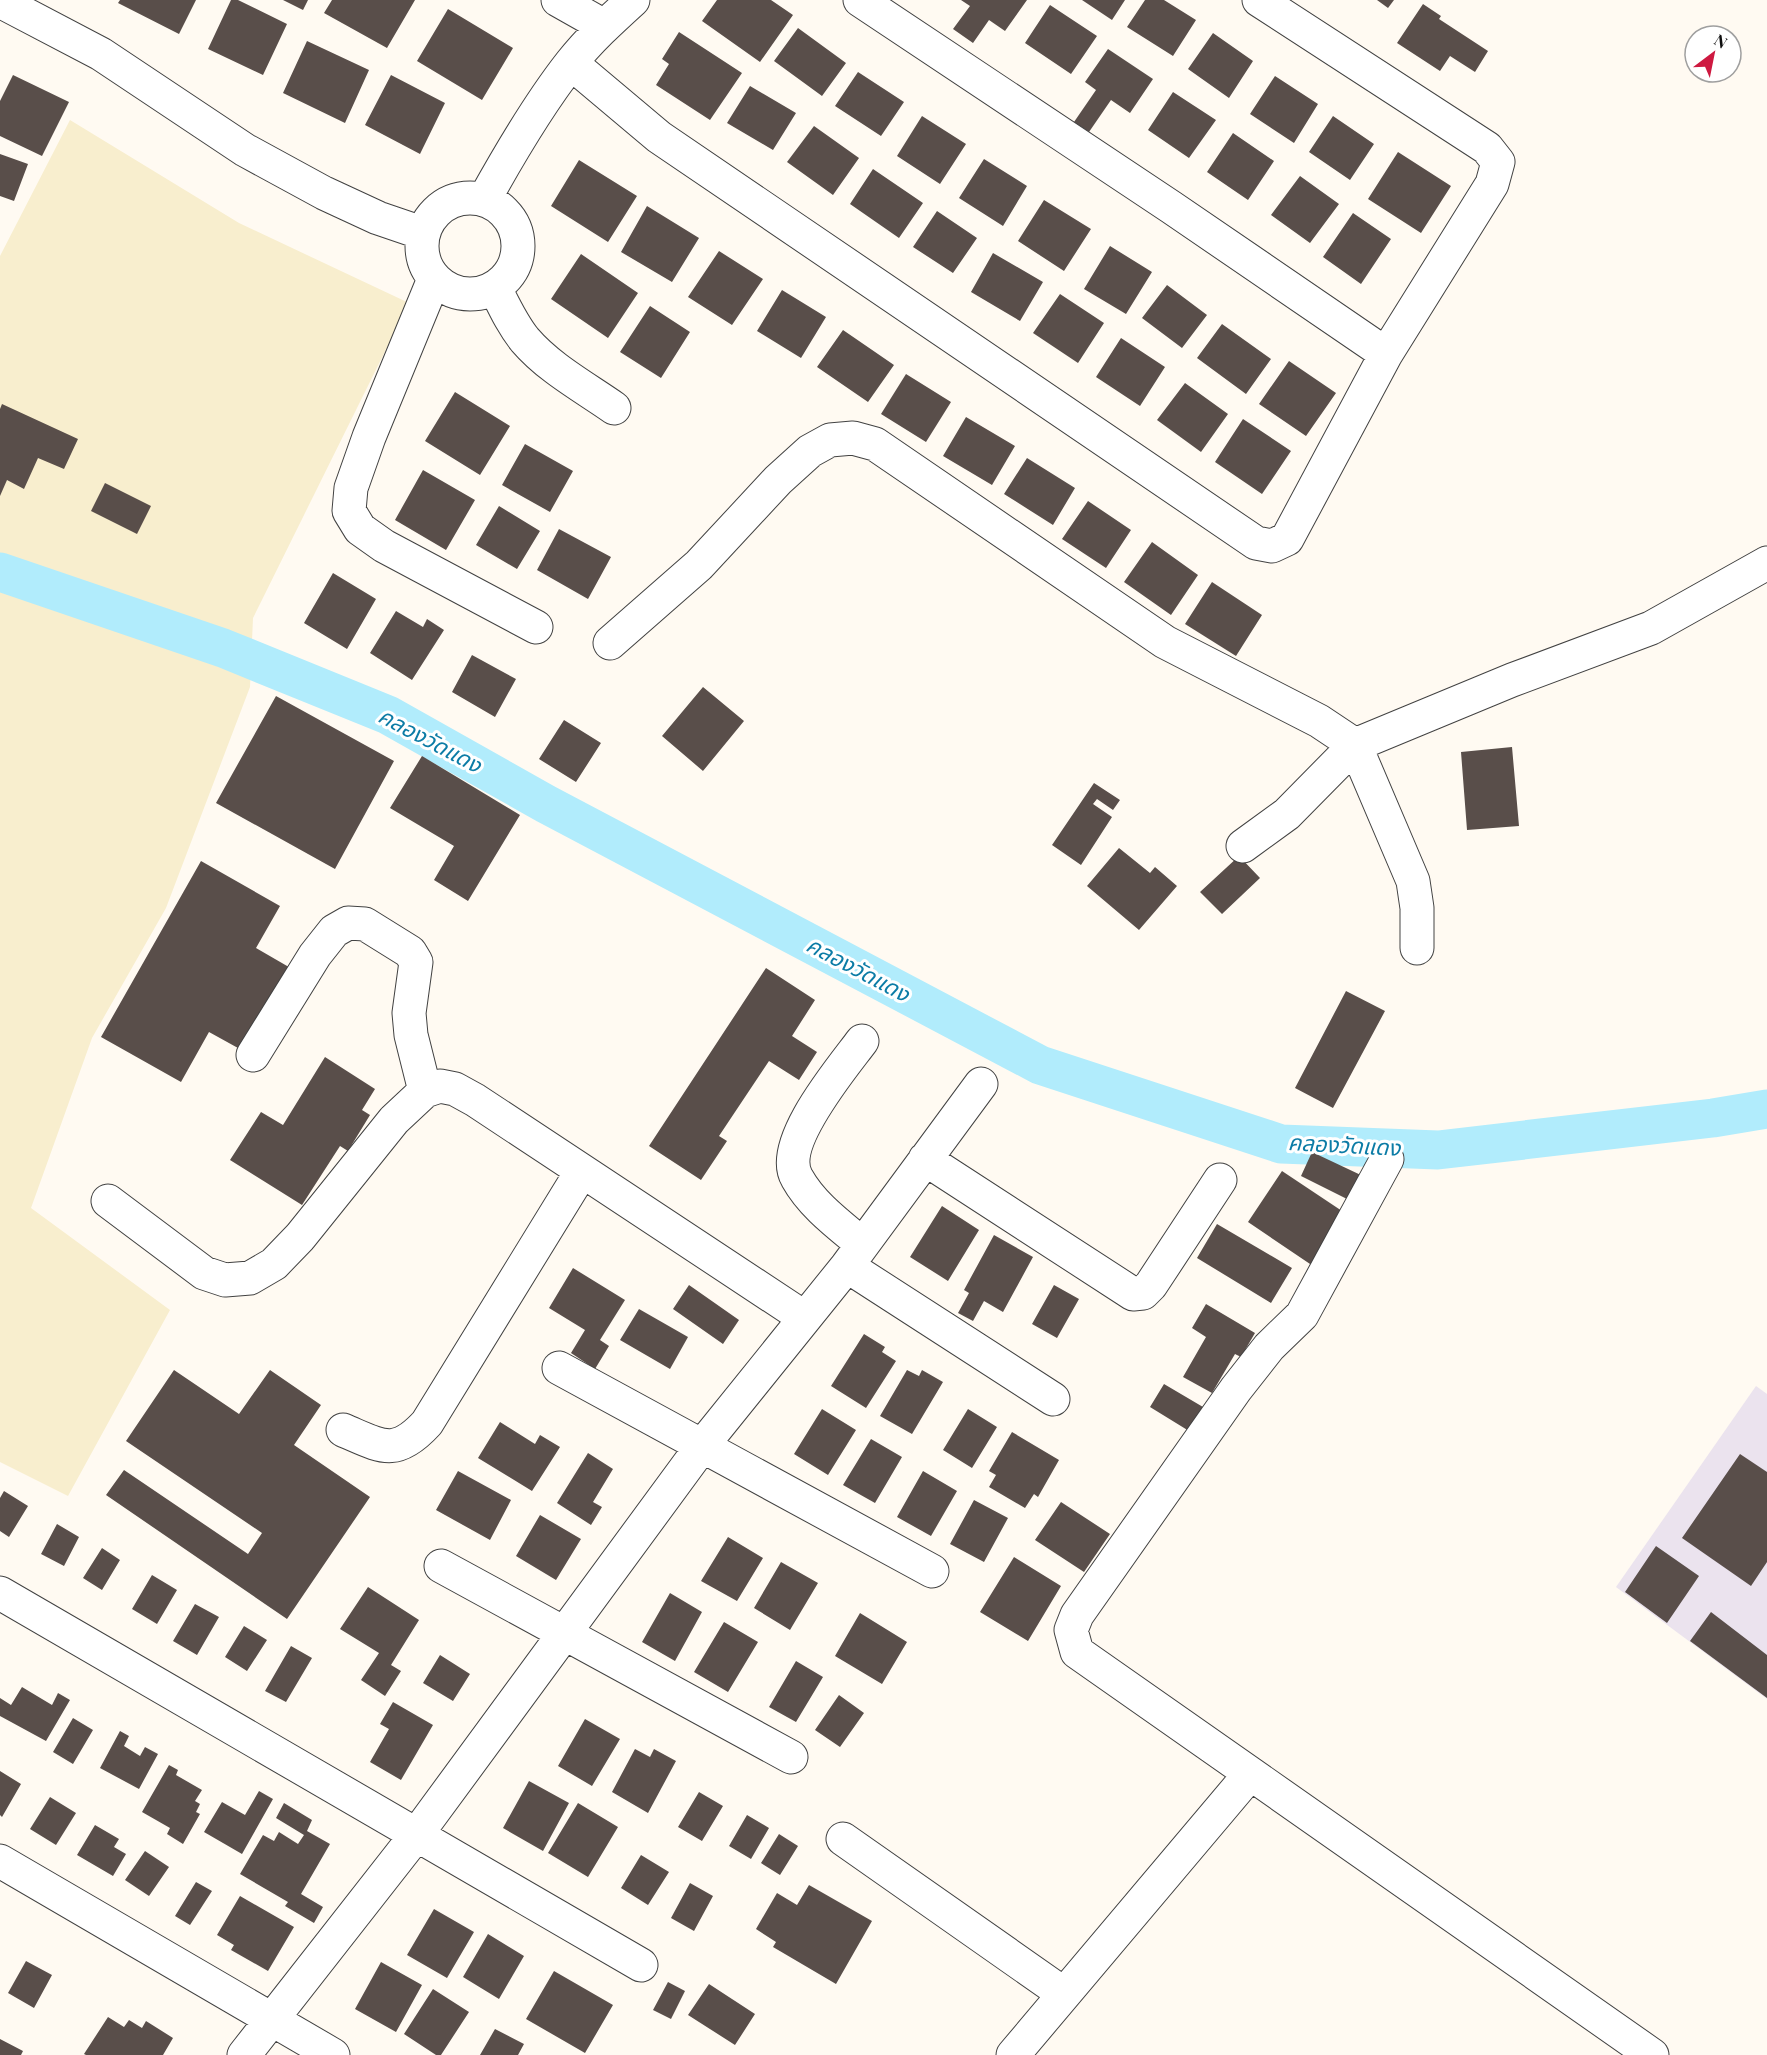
<svg xmlns="http://www.w3.org/2000/svg" width="1767" height="2055" font-family="'Playfair Display','Noto Sans Thai',serif">
<style>
.industrial{fill:#ebe3ee}
.farmland{fill:#f8eece}
.lines{fill:none;stroke-linecap:round;stroke-linejoin:round}
.canal{stroke:#b1ecfc;stroke-width:39}
.building{fill:#594e4a}
.minor-casing{stroke:#424242;stroke-width:35}
.minor{stroke:#fff;stroke-width:33}
.labels{text-anchor:middle;stroke-width:6;stroke-linejoin:round;paint-order:stroke}
.water-label{font-size:22px;font-style:italic;fill:#0c7ca6;stroke:#fff}
</style>
<rect width="100%" height="100%" fill="#fffaf2"/>
<path class="industrial" d="M 1756,1386 L 1767,1394 L 1767,1699 L 1616,1587 Z"/>
<path class="farmland" d="M 70,120 L 239,223 L 409,303 L 253,618 L 250,687 L 166,908 L 92,1038 L 31,1208 L 170,1310 L 68,1496 L 0,1462 L 0,256 Z"/>
<g class="lines">
<path class="canal" d="M 0,572 L 223,648 L 388,715 L 546,804 L 1040,1065 L 1281,1144 L 1438,1150 L 1713,1118 L 1767,1109"/>
</g>
<path class="building" d="M 120,0 L 196,0 L 179,34 L 118,3 Z
M 231,0 L 238,0 L 287,24 L 263,75 L 208,49 Z
M 283,0 L 308,0 L 303,10 Z
M 332,0 L 415,0 L 387,48 L 324,13 Z
M 717,0 L 771,0 L 793,15 L 760,62 L 702,21 Z
M 961,0 L 1027,0 L 1005,31 L 989,20 L 973,43 L 953,29 L 970,6 Z
M 1082,0 L 1125,0 L 1112,20 Z
M 1145,0 L 1164,0 L 1196,20 L 1173,56 L 1127,27 Z
M 1377,0 L 1394,0 L 1388,8 Z
M 1423,4 L 1441,16 L 1439,19 L 1488,51 L 1475,72 L 1450,56 L 1440,71 L 1397,43 Z
M 1050,5 L 1097,36 L 1071,74 L 1025,43 Z
M 448,9 L 513,48 L 482,100 L 417,61 Z
M 798,28 L 846,63 L 822,96 L 774,61 Z
M 679,32 L 742,73 L 710,120 L 656,85 L 669,64 L 662,59 Z
M 1213,33 L 1253,61 L 1229,98 L 1188,69 Z
M 307,41 L 369,70 L 345,123 L 283,93 Z
M 1108,49 L 1153,79 L 1130,113 L 1111,100 L 1089,132 L 1074,122 L 1096,90 L 1085,82 Z
M 858,72 L 904,102 L 881,136 L 835,106 Z
M 13,75 L 69,102 L 42,156 L 0,136 L 0,101 Z
M 391,75 L 445,103 L 420,154 L 365,125 Z
M 1275,76 L 1318,104 L 1294,143 L 1250,114 Z
M 750,86 L 796,113 L 773,150 L 727,123 Z
M 1173,92 L 1216,120 L 1189,158 L 1148,130 Z
M 922,116 L 966,144 L 940,184 L 897,156 Z
M 1333,116 L 1374,144 L 1350,180 L 1309,152 Z
M 814,126 L 859,158 L 833,195 L 787,162 Z
M 1233,133 L 1274,161 L 1248,200 L 1207,172 Z
M 1398,152 L 1451,186 L 1421,233 L 1368,199 Z
M 0,154 L 28,164 L 14,201 L 0,196 Z
M 984,159 L 1027,186 L 1003,226 L 959,198 Z
M 579,160 L 637,196 L 608,242 L 551,206 Z
M 873,169 L 923,203 L 899,238 L 850,204 Z
M 1300,176 L 1339,204 L 1310,243 L 1271,215 Z
M 1044,200 L 1091,229 L 1064,271 L 1018,241 Z
M 647,206 L 699,238 L 672,282 L 621,252 Z
M 937,211 L 977,238 L 953,273 L 913,247 Z
M 1353,213 L 1391,239 L 1361,284 L 1323,257 Z
M 1110,246 L 1152,272 L 1126,314 L 1084,289 Z
M 719,251 L 763,279 L 732,325 L 688,297 Z
M 993,253 L 1043,282 L 1020,321 L 971,292 Z
M 581,254 L 638,293 L 608,338 L 551,299 Z
M 1167,285 L 1207,315 L 1182,348 L 1142,318 Z
M 782,290 L 826,317 L 801,358 L 757,331 Z
M 1060,294 L 1104,323 L 1078,363 L 1033,333 Z
M 650,306 L 690,332 L 661,378 L 620,352 Z
M 1222,324 L 1271,359 L 1246,394 L 1197,358 Z
M 843,330 L 894,365 L 868,402 L 817,367 Z
M 1121,338 L 1165,367 L 1140,406 L 1096,377 Z
M 1289,361 L 1336,393 L 1306,436 L 1259,404 Z
M 906,374 L 951,402 L 926,442 L 881,414 Z
M 1185,383 L 1228,414 L 1201,452 L 1157,420 Z
M 455,392 L 510,426 L 480,475 L 425,441 Z
M 2,404 L 78,439 L 64,469 L 38,458 L 24,489 L 7,480 L 0,496 L 0,409 Z
M 966,417 L 1015,446 L 992,485 L 943,456 Z
M 1243,419 L 1291,451 L 1262,494 L 1215,462 Z
M 525,444 L 573,471 L 550,512 L 502,485 Z
M 1027,458 L 1075,488 L 1053,525 L 1004,494 Z
M 423,470 L 475,500 L 446,550 L 395,520 Z
M 105,483 L 151,506 L 137,534 L 91,511 Z
M 1088,501 L 1131,530 L 1106,568 L 1062,539 Z
M 499,506 L 540,531 L 517,569 L 476,545 Z
M 559,529 L 611,557 L 588,599 L 537,570 Z
M 1152,542 L 1198,575 L 1171,615 L 1124,582 Z
M 333,573 L 376,599 L 347,649 L 304,623 Z
M 1212,582 L 1262,615 L 1236,656 L 1185,624 Z
M 396,611 L 423,627 L 427,619 L 444,630 L 412,680 L 370,653 Z
M 472,655 L 516,679 L 495,717 L 452,692 Z
M 703,687 L 744,721 L 703,771 L 662,736 Z
M 276,696 L 394,761 L 335,869 L 216,803 Z
M 564,720 L 601,743 L 576,782 L 539,759 Z
M 1512,747 L 1519,826 L 1467,830 L 1461,752 Z
M 422,756 L 520,815 L 468,901 L 434,880 L 454,846 L 390,808 Z
M 1094,783 L 1120,800 L 1113,810 L 1097,799 L 1093,804 L 1112,817 L 1081,865 L 1052,845 Z
M 1119,848 L 1150,873 L 1155,867 L 1177,886 L 1139,930 L 1087,886 Z
M 1239,856 L 1260,878 L 1222,914 L 1200,892 Z
M 201,861 L 280,906 L 256,948 L 294,970 L 247,1053 L 209,1032 L 181,1082 L 101,1037 Z
M 766,968 L 815,1000 L 792,1036 L 817,1052 L 799,1080 L 769,1061 L 719,1136 L 727,1141 L 701,1180 L 649,1146 Z
M 1346,991 L 1385,1011 L 1333,1108 L 1295,1088 Z
M 325,1057 L 375,1089 L 362,1110 L 370,1115 L 348,1151 L 340,1146 L 302,1205 L 230,1160 L 261,1112 L 283,1125 Z
M 1312,1152 L 1365,1177 L 1353,1202 L 1301,1176 Z
M 1282,1171 L 1348,1215 L 1313,1266 L 1248,1222 Z
M 942,1206 L 979,1230 L 948,1281 L 910,1257 Z
M 1217,1224 L 1292,1268 L 1271,1303 L 1197,1258 Z
M 994,1235 L 1033,1257 L 1003,1312 L 984,1301 L 973,1321 L 958,1313 L 969,1293 L 964,1290 Z
M 573,1268 L 625,1300 L 600,1340 L 609,1346 L 595,1369 L 571,1353 L 585,1330 L 549,1308 Z
M 689,1285 L 739,1320 L 723,1344 L 673,1309 Z
M 1054,1285 L 1079,1299 L 1057,1338 L 1032,1324 Z
M 1206,1304 L 1255,1333 L 1241,1357 L 1235,1354 L 1212,1393 L 1183,1377 L 1206,1337 L 1192,1328 Z
M 639,1309 L 688,1337 L 670,1369 L 620,1340 Z
M 864,1334 L 885,1347 L 882,1352 L 896,1361 L 866,1408 L 831,1386 Z
M 174,1370 L 239,1414 L 270,1370 L 321,1405 L 294,1445 L 370,1497 L 287,1619 L 106,1495 L 124,1470 L 248,1554 L 262,1533 L 126,1441 Z
M 907,1370 L 919,1376 L 922,1370 L 943,1382 L 912,1434 L 880,1416 Z
M 1164,1384 L 1203,1407 L 1189,1431 L 1150,1407 Z
M 822,1409 L 856,1430 L 828,1475 L 794,1454 Z
M 968,1409 L 997,1427 L 972,1468 L 943,1450 Z
M 500,1422 L 535,1444 L 540,1435 L 560,1447 L 532,1491 L 478,1458 Z
M 1012,1432 L 1059,1460 L 1038,1497 L 1034,1494 L 1025,1508 L 989,1487 L 996,1475 L 989,1471 Z
M 871,1439 L 902,1457 L 875,1503 L 843,1485 Z
M 588,1453 L 613,1469 L 593,1502 L 602,1507 L 591,1525 L 557,1503 Z
M 1740,1454 L 1767,1472 L 1767,1562 L 1751,1586 L 1682,1538 Z
M 458,1471 L 511,1500 L 490,1540 L 436,1510 Z
M 923,1471 L 957,1491 L 931,1536 L 897,1517 Z
M 4,1491 L 28,1506 L 9,1537 L 0,1531 L 0,1498 Z
M 974,1500 L 1008,1518 L 984,1562 L 950,1544 Z
M 1061,1502 L 1110,1534 L 1084,1572 L 1035,1540 Z
M 540,1515 L 581,1539 L 556,1580 L 516,1556 Z
M 57,1524 L 79,1537 L 64,1566 L 41,1554 Z
M 728,1537 L 763,1558 L 737,1601 L 701,1581 Z
M 1656,1546 L 1699,1576 L 1667,1623 L 1625,1592 Z
M 102,1548 L 120,1560 L 102,1590 L 83,1578 Z
M 1014,1557 L 1061,1586 L 1028,1641 L 980,1612 Z
M 781,1562 L 818,1583 L 790,1630 L 754,1608 Z
M 152,1575 L 177,1590 L 157,1624 L 132,1609 Z
M 368,1587 L 419,1620 L 391,1665 L 401,1671 L 385,1696 L 361,1680 L 379,1653 L 340,1629 Z
M 670,1593 L 702,1612 L 675,1661 L 642,1642 Z
M 195,1604 L 219,1617 L 197,1655 L 173,1641 Z
M 1711,1612 L 1767,1655 L 1767,1698 L 1690,1641 Z
M 860,1613 L 907,1642 L 882,1684 L 835,1656 Z
M 724,1622 L 758,1642 L 728,1692 L 694,1672 Z
M 244,1626 L 267,1640 L 247,1671 L 225,1657 Z
M 291,1646 L 312,1658 L 286,1702 L 265,1691 Z
M 440,1655 L 470,1674 L 453,1701 L 423,1683 Z
M 796,1661 L 823,1677 L 796,1722 L 769,1707 Z
M 22,1687 L 52,1705 L 58,1693 L 70,1700 L 46,1741 L 0,1716 L 0,1698 L 11,1705 Z
M 839,1695 L 864,1713 L 840,1747 L 815,1730 Z
M 393,1702 L 433,1725 L 401,1780 L 370,1762 L 389,1729 L 380,1724 Z
M 73,1718 L 93,1730 L 73,1764 L 53,1752 Z
M 585,1719 L 620,1739 L 592,1786 L 558,1766 Z
M 120,1731 L 129,1736 L 124,1746 L 140,1756 L 145,1747 L 158,1754 L 139,1789 L 100,1768 Z
M 635,1749 L 650,1757 L 654,1749 L 676,1761 L 648,1813 L 612,1792 Z
M 169,1765 L 178,1770 L 176,1775 L 202,1790 L 195,1801 L 200,1804 L 196,1812 L 200,1814 L 183,1844 L 167,1834 L 170,1828 L 142,1812 Z
M 0,1771 L 21,1784 L 2,1817 L 0,1815 Z
M 529,1781 L 569,1803 L 543,1851 L 503,1828 Z
M 259,1791 L 273,1799 L 242,1854 L 204,1832 L 222,1802 L 245,1815 Z
M 699,1792 L 723,1806 L 702,1841 L 678,1827 Z
M 50,1797 L 76,1813 L 56,1845 L 30,1829 Z
M 284,1803 L 312,1820 L 307,1831 L 330,1844 L 301,1894 L 323,1907 L 314,1923 L 285,1906 L 288,1902 L 240,1874 L 263,1835 L 274,1841 L 279,1832 L 298,1844 L 304,1835 L 276,1818 Z
M 578,1803 L 618,1827 L 588,1877 L 548,1853 Z
M 747,1815 L 769,1828 L 751,1859 L 729,1846 Z
M 95,1825 L 119,1839 L 114,1847 L 126,1854 L 113,1876 L 77,1855 Z
M 779,1834 L 798,1846 L 780,1875 L 761,1863 Z
M 145,1851 L 169,1867 L 149,1896 L 125,1880 Z
M 641,1855 L 669,1872 L 648,1905 L 621,1888 Z
M 196,1882 L 212,1891 L 190,1925 L 175,1916 Z
M 690,1883 L 713,1896 L 694,1931 L 671,1918 Z
M 809,1885 L 872,1921 L 836,1984 L 773,1947 L 776,1942 L 756,1929 L 777,1893 L 797,1905 Z
M 240,1896 L 294,1927 L 268,1971 L 231,1950 L 234,1945 L 217,1935 Z
M 434,1909 L 474,1932 L 447,1978 L 407,1955 Z
M 488,1934 L 524,1956 L 499,1999 L 463,1977 Z
M 26,1961 L 52,1975 L 34,2008 L 8,1993 Z
M 381,1962 L 422,1985 L 396,2032 L 355,2009 Z
M 554,1971 L 613,2005 L 585,2053 L 526,2019 Z
M 668,1982 L 685,1991 L 671,2019 L 653,2010 Z
M 709,1984 L 755,2014 L 735,2045 L 688,2015 Z
M 433,1989 L 469,2012 L 441,2055 L 436,2055 L 404,2034 Z
M 108,2017 L 124,2027 L 129,2020 L 142,2028 L 146,2021 L 173,2038 L 163,2055 L 86,2055 L 84,2054 Z
M 495,2029 L 524,2044 L 518,2055 L 480,2055 Z
M 0,2039 L 23,2051 L 21,2055 L 0,2055 Z"/>
<g class="lines">
<g class="minor-casing">
<path id="minor" d="M 558,0 L 604,26
M 860,0 L 1171,207 L 1386,354
M 0,1 L 101,54 L 245,150 L 324,193 L 378,218 L 422,233
M 571,63 L 659,137 L 1256,543 L 1272,546 L 1287,539 L 1386,354 L 1492,184 L 1498,162 L 1487,148 L 1259,0
M422 246a48 48 0 1 1 96 0a48 48 0 1 1-96 0Z
M 484,200 C 510,153 538,105 571,63 C 589,40 611,20 633,0
M 434,279 L 369,437 L 351,488 L 349,511 L 360,529 L 384,546 L 536,627
M 495,288 C 504,306 512,324 525,340 C 549,368 584,387 614,408
M 610,643 L 699,565 L 778,480 L 810,451 L 830,440 L 853,438 L 875,444 L 1165,642 L 1319,721 L 1355,745 L 1413,881 L 1417,908 L 1417,948
M 1243,846 L 1287,814 L 1355,745 L 1512,680 L 1651,628 L 1767,563
M 253,1055 L 315,955 L 334,931 L 348,923 L 365,924 L 410,952 L 416,962 L 409,1013 L 411,1035 L 425,1091
M 925,1159 L 1133,1294 L 1143,1293 L 1151,1285 L 1220,1180
M 1387,1159 L 1302,1315 L 1269,1347 L 1236,1389 L 1077,1615 L 1071,1630 L 1077,1652 L 1652,2055
M 108,1201 L 204,1273 L 225,1280 L 250,1278 L 274,1264 L 300,1237 L 394,1120 L 425,1091 L 440,1086 L 455,1089 L 475,1100 L 805,1318
M 862,1244 C 838,1224 812,1205 797,1178 C 777,1144 842,1068 862,1041
M 847,1266 L 1053,1399
M 559,1368 L 932,1571
M 343,1430 C 381,1446 395,1458 427,1423 L 582,1171
M 441,1566 L 791,1757
M 0,1593 L 641,1965
M 843,1839 L 1064,1994
M 0,1861 L 333,2055
M 244,2055 L 417,1834 L 702,1446 L 847,1266 L 981,1084
M 1013,2055 L 1250,1774"/>
</g>
<use href="#minor" class="minor"/>
</g>
<g class="labels">
<g class="water-label">
<text transform="translate(430 740) rotate(28)" y="8">คลองวัดแดง</text>
<text transform="translate(858 969) rotate(28)" y="8">คลองวัดแดง</text>
<text transform="translate(1344 1145) rotate(3)" y="8">คลองวัดแดง</text>
</g>
</g>
<g transform="translate(1713 54) rotate(32)"><circle r="28" fill="#ffffff" stroke="#9f9f9f" stroke-width="1.5"/>
<path d="M0-4.5L10 22L0 15L-10 22Z" fill="#ce1940"/>
<text y="-9" font-size="16" font-weight="bold" text-anchor="middle" fill="#0f0f0f">N</text>
</g>
</svg>
